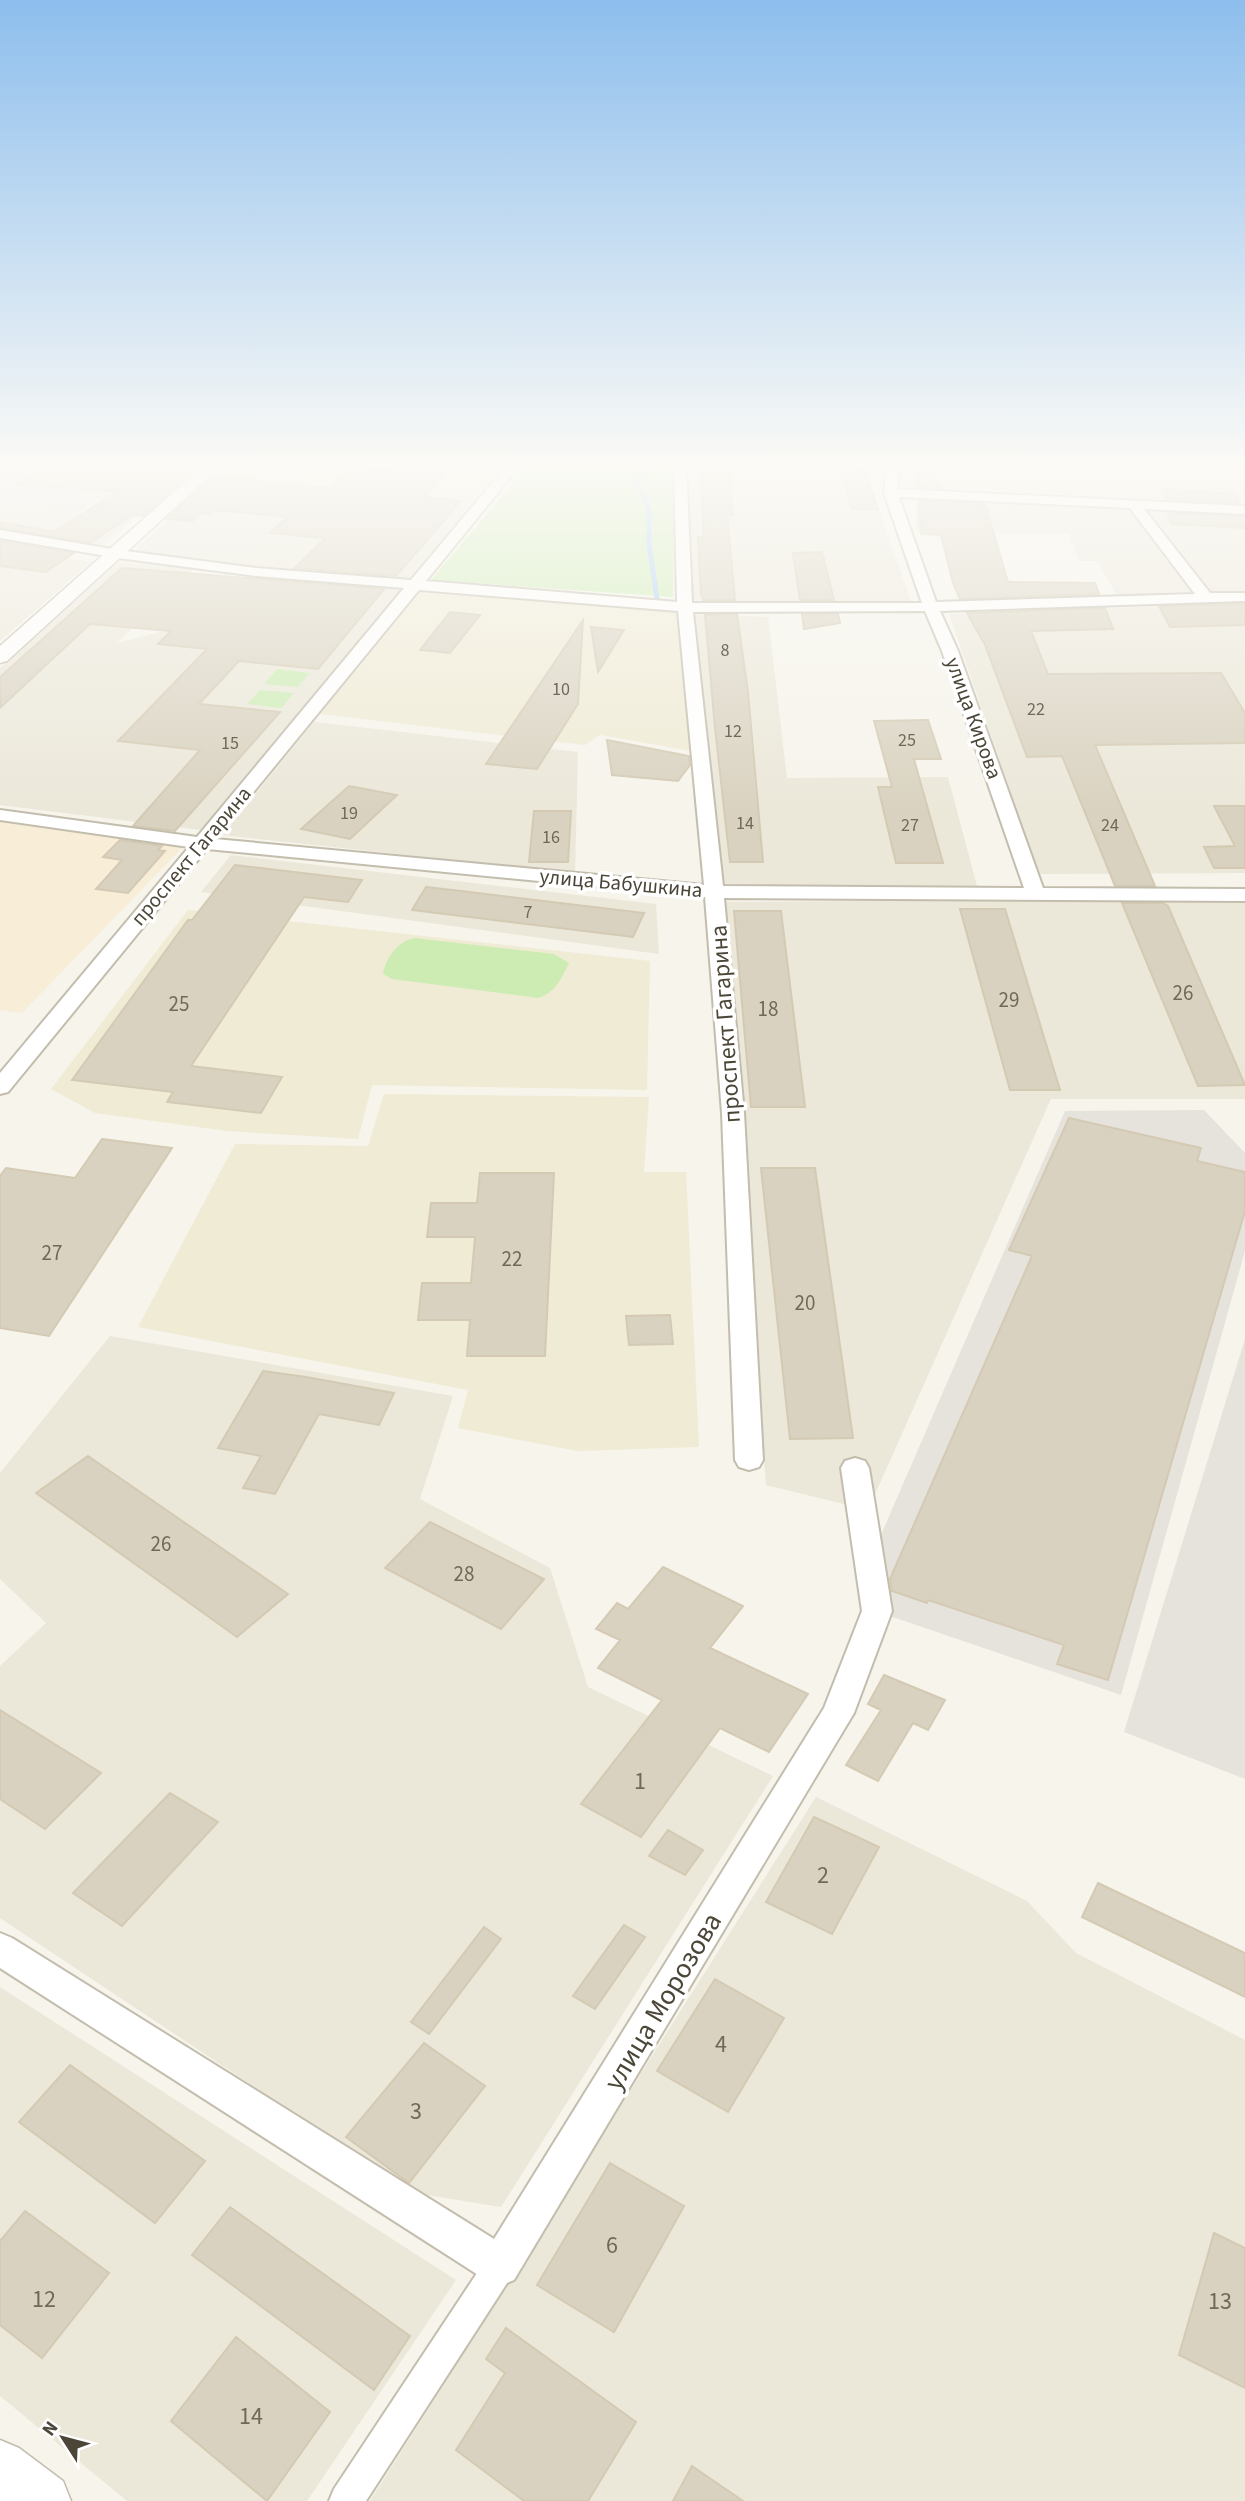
<svg xmlns="http://www.w3.org/2000/svg" width="1245" height="2501" font-family="'Source Sans 3',sans-serif">
<style>
.residential{fill:#ebe7d9}
.commercial{fill:#f8edd7}
.industrial{fill:#e6e3dc}
.education{fill:#f0ebd5}
.green{fill:#ccecb3}
.lines{fill:none;stroke-linecap:round;stroke-linejoin:round}
.stream{stroke:#a6cdf5;stroke-width:5}
.building{fill:#d9d2c0;stroke:#d4cab3;stroke-width:2}
.pedestrian-casing{stroke:#c3bdad;stroke-width:4}
.minor-casing{stroke:#c3bdad;stroke-width:4}
.tertiary-casing{stroke:#c3bdad;stroke-width:3}
.pedestrian{fill:#fff;fill-rule:evenodd}
.minor{fill:#fff;fill-rule:evenodd}
.tertiary{fill:#fff;fill-rule:evenodd}
.labels{text-anchor:middle;stroke-width:7;stroke-linejoin:round;paint-order:stroke}
.far-number-label{font-size:18px;fill:#6f695a}
.far-street-label{font-size:21px;fill:#4c4638;stroke:#fff}
.number-label{font-size:21px;fill:#6f695a}
.street-label{font-size:24px;fill:#4c4638;stroke:#fff}
.near-number-label{font-size:24px;fill:#6f695a}
.near-street-label{font-size:28px;fill:#4c4638;stroke:#fff}
</style>
<rect width="100%" height="100%" fill="#f6f4eb"/>
<path class="residential" d="M 144,463 L 200,463 L 101,547 L 0,530 L 0,503 L 81,514 Z
M 232,463 L 319,463 L 299,482 L 477,498 L 409,581 L 266,569 L 144,553 L 137,547 Z
M 687,463 L 863,463 L 911,601 L 759,603 L 691,600 Z
M 1010,463 L 1245,463 L 1245,504 L 903,486 L 897,467 Z
M 916,500 L 1245,515 L 1245,594 L 1117,596 L 1097,561 L 1080,561 L 1068,534 L 916,532 Z
M 0,550 L 91,562 L 0,641 Z
M 119,562 L 194,569 L 117,643 L 258,607 L 285,579 L 404,590 L 201,830 L 0,805 L 0,668 Z
M 1245,603 L 1245,873 L 1039,874 L 949,614 Z
M 693,614 L 768,617 L 787,778 L 948,777 L 977,886 L 721,886 Z
M 314,722 L 578,752 L 575,873 L 222,835 Z
M 231,855 L 656,904 L 659,954 L 201,892 Z
M 1245,898 L 1245,1099 L 1051,1099 L 868,1510 L 766,1485 L 724,902 Z
M 110,1336 L 453,1396 L 420,1499 L 550,1568 L 588,1687 L 773,1776 L 501,2207 L 414,2193 L 0,1918 L 0,1666 L 46,1623 L 0,1579 L 0,1473 Z
M 816,1797 L 1027,1901 L 1076,1953 L 1245,2040 L 1245,2501 L 370,2501 Z
M 0,1987 L 456,2280 L 307,2501 L 127,2501 L 0,2396 Z"/>
<path class="commercial" d="M 319,463 L 506,463 L 477,498 L 298,482 Z
M 0,820 L 185,845 L 22,1013 L 0,1010 Z"/>
<path class="industrial" d="M 0,463 L 143,463 L 80,513 L 0,502 Z
M 1204,1110 L 1245,1153 L 1245,1251 L 1121,1695 L 884,1614 L 877,1544 L 1065,1111 Z
M 1245,1339 L 1245,1779 L 1124,1732 Z"/>
<path class="education" d="M 420,593 L 676,611 L 691,751 L 600,735 L 585,745 L 320,714 Z
M 188,910 L 650,961 L 647,1090 L 372,1085 L 358,1139 L 227,1131 L 95,1113 L 51,1089 Z
M 384,1094 L 649,1097 L 644,1172 L 686,1172 L 699,1447 L 577,1451 L 458,1428 L 468,1390 L 138,1327 L 235,1144 L 368,1146 Z"/>
<path class="green" d="M 530,463 L 674,463 L 673,597 L 431,580 Z
M 277,669 L 310,673 L 298,687 L 264,684 Z
M 260,690 L 294,693 L 281,708 L 247,704 Z
M 415,938 L 554,954 L 569,963 C 561,979 556,992 538,998 L 392,979 L 383,974 C 386,957 398,941 415,938 Z"/>
<g class="lines">
<path class="stream" d="M 646,463 L 648,465 L 635,485 L 642,491 L 649,509 L 649,543 L 657,599"/>
</g>
<path class="building" d="M 46,463 L 201,463 L 143,516 L 132,515 L 90,543 L 0,528 L 0,522 L 54,532 L 117,492 L 17,484 Z
M 425,463 L 455,463 L 423,497 L 461,501 L 396,576 L 295,568 L 325,538 L 270,533 L 288,517 L 214,510 L 209,514 L 201,513 L 192,521 L 167,519 L 215,475 L 255,478 L 252,481 L 330,488 L 353,467 L 416,472 Z
M 700,463 L 728,463 L 733,515 L 727,515 L 735,600 L 703,600 L 701,594 L 698,537 L 704,537 Z
M 917,463 L 927,463 L 943,489 L 918,487 Z
M 865,470 L 878,509 L 852,509 L 842,471 Z
M 1164,489 L 1236,494 L 1239,503 L 1166,499 Z
M 919,501 L 985,504 L 1008,582 L 1095,583 L 1099,594 L 960,599 L 953,583 L 941,535 L 921,534 Z
M 1168,513 L 1242,516 L 1244,528 L 1171,524 Z
M 0,541 L 74,553 L 45,572 L 0,566 Z
M 822,552 L 834,600 L 800,600 L 793,553 Z
M 122,568 L 384,589 L 318,669 L 239,661 L 199,704 L 280,712 L 175,831 L 133,826 L 200,750 L 118,741 L 207,649 L 158,644 L 171,631 L 90,624 L 0,708 L 0,677 Z
M 1245,604 L 1245,625 L 1170,627 L 1159,606 Z
M 1105,608 L 1113,629 L 1031,631 L 1048,674 L 1221,673 L 1245,713 L 1245,743 L 1095,745 L 1155,886 L 1115,886 L 1062,756 L 1027,757 L 985,645 L 967,613 Z
M 450,612 L 480,615 L 450,653 L 420,650 Z
M 737,614 L 748,692 L 763,862 L 730,862 L 715,728 L 705,615 Z
M 802,614 L 838,614 L 840,623 L 804,629 Z
M 583,620 L 578,704 L 537,769 L 486,764 Z
M 591,627 L 624,630 L 598,672 Z
M 928,720 L 941,759 L 914,759 L 943,863 L 896,863 L 878,787 L 892,787 L 874,721 Z
M 607,740 L 689,756 L 690,765 L 678,781 L 612,775 Z
M 349,786 L 397,795 L 350,839 L 301,829 Z
M 1214,806 L 1245,806 L 1245,868 L 1214,868 L 1204,847 L 1235,846 Z
M 534,811 L 571,811 L 568,862 L 529,862 Z
M 120,840 L 162,846 L 158,850 L 165,851 L 128,893 L 96,889 L 122,860 L 103,857 Z
M 235,865 L 362,880 L 348,902 L 304,897 L 191,1066 L 282,1077 L 261,1113 L 167,1102 L 173,1092 L 72,1080 L 188,920 L 192,920 Z
M 426,887 L 461,891 L 644,913 L 633,937 L 412,910 Z
M 1122,903 L 1163,903 L 1168,906 L 1245,1085 L 1198,1086 Z
M 960,909 L 1005,909 L 1060,1090 L 1010,1090 Z
M 734,911 L 781,911 L 805,1107 L 751,1107 Z
M 1069,1118 L 1201,1148 L 1197,1161 L 1245,1172 L 1245,1211 L 1108,1680 L 1057,1664 L 1064,1645 L 928,1600 L 927,1603 L 892,1591 L 890,1579 L 1032,1256 L 1009,1250 Z
M 102,1139 L 172,1148 L 49,1336 L 0,1328 L 0,1176 L 6,1168 L 75,1178 Z
M 761,1168 L 815,1168 L 853,1438 L 790,1439 Z
M 480,1173 L 554,1173 L 545,1356 L 467,1356 L 470,1320 L 418,1320 L 422,1283 L 471,1283 L 475,1237 L 427,1237 L 431,1203 L 477,1203 Z
M 670,1315 L 673,1344 L 629,1345 L 626,1316 Z
M 263,1371 L 306,1377 L 394,1393 L 379,1425 L 319,1414 L 275,1494 L 243,1488 L 261,1456 L 218,1448 Z
M 88,1456 L 288,1594 L 237,1637 L 36,1493 Z
M 430,1522 L 544,1579 L 501,1629 L 385,1568 Z
M 663,1567 L 743,1606 L 710,1648 L 808,1694 L 769,1752 L 720,1728 L 641,1837 L 581,1804 L 662,1700 L 598,1668 L 620,1640 L 596,1629 L 617,1603 L 628,1609 Z
M 884,1675 L 945,1700 L 928,1730 L 913,1723 L 878,1781 L 846,1765 L 881,1710 L 868,1704 Z
M 0,1710 L 101,1773 L 45,1829 L 0,1799 Z
M 170,1793 L 218,1822 L 122,1926 L 73,1893 Z
M 814,1817 L 879,1847 L 832,1934 L 766,1902 Z
M 668,1830 L 703,1850 L 685,1875 L 649,1856 Z
M 1098,1883 L 1245,1953 L 1245,1997 L 1082,1917 Z
M 624,1925 L 645,1937 L 595,2009 L 573,1996 Z
M 484,1927 L 501,1939 L 429,2034 L 411,2022 Z
M 715,1979 L 784,2018 L 728,2112 L 657,2071 Z
M 424,2043 L 485,2086 L 409,2183 L 346,2137 Z
M 70,2065 L 205,2161 L 155,2223 L 19,2122 Z
M 610,2163 L 684,2206 L 614,2332 L 537,2285 Z
M 230,2207 L 410,2336 L 374,2390 L 192,2255 Z
M 25,2211 L 109,2273 L 42,2358 L 0,2325 L 0,2241 Z
M 1214,2233 L 1245,2248 L 1245,2388 L 1179,2355 Z
M 506,2328 L 636,2422 L 588,2501 L 524,2501 L 456,2450 L 505,2373 L 486,2359 Z
M 236,2337 L 330,2412 L 267,2501 L 171,2421 Z
M 692,2466 L 743,2501 L 673,2501 Z"/>
<g class="lines">
<g class="pedestrian-casing">
<path id="pedestrian" d="M 500,2250 L 511,2255 L 516,2266 L 511,2277 L 366,2501 L 329,2501 L 334,2489 L 489,2255 Z"/>
</g>
<g class="minor-casing">
<path id="minor" d="M 509,463 L 522,463 L 426,581 L 677,602 L 674,463 L 686,463 L 692,603 L 922,603 L 884,493 L 887,463 L 899,463 L 898,489 L 1245,506 L 1245,514 L 1144,509 L 1210,593 L 1245,593 L 1245,601 L 940,611 L 958,651 L 1043,888 L 1245,889 L 1245,901 L 724,898 L 744,1113 L 763,1460 L 759,1467 L 749,1470 L 739,1467 L 735,1460 L 722,1113 L 705,897 L 207,849 L 8,1092 L 0,1094 L 0,1073 L 189,847 L 0,820 L 0,810 L 197,837 L 404,588 L 256,576 L 118,558 L 0,538 L 0,530 L 118,550 L 256,568 L 411,580 ZM 899,497 L 1130,508 L 1195,594 L 936,602 ZM 419,590 L 678,611 L 704,885 L 215,839 ZM 925,611 L 942,651 L 1024,888 L 723,886 L 693,612 Z
M 855,1458 L 865,1461 L 869,1468 L 892,1611 L 854,1713 L 514,2280 L 500,2286 L 486,2280 L 0,1968 L 0,1933 L 12,1938 L 494,2239 L 824,1708 L 862,1611 L 841,1468 L 845,1461 Z"/>
</g>
<g class="tertiary-casing">
<path id="tertiary" d="M 207,463 L 224,463 L 7,661 L 0,663 L 0,646 Z
M 0,2440 L 19,2448 L 63,2481 L 71,2501 L 0,2501 Z"/>
</g>
<use href="#pedestrian" class="pedestrian"/>
<use href="#minor" class="minor"/>
<use href="#tertiary" class="tertiary"/>
</g>
<linearGradient id="sky" x2="0" y2="1"><stop stop-color="#8dbeed"/><stop offset="0.57" stop-color="#fbfaf6"/><stop offset="1" stop-color="#fbfaf6" stop-opacity="0"/></linearGradient>
<rect width="1245" height="813" fill="url(#sky)"/>
<g class="labels">
<g class="far-number-label">
<text x="725" y="656">8</text>
<text x="561" y="695">10</text>
<text x="1036" y="715">22</text>
<text x="733" y="737">12</text>
<text x="907" y="746">25</text>
<text x="230" y="749">15</text>
<text x="349" y="819">19</text>
<text x="745" y="829">14</text>
<text x="910" y="831">27</text>
<text x="1110" y="831">24</text>
<text x="551" y="843">16</text>
<text x="528" y="918">7</text>
</g>
<g class="far-street-label">
<text transform="translate(974 718) rotate(70)" y="7">улица Кирова</text>
<text transform="translate(191 856) rotate(-50)" y="7">проспект Гагарина</text>
<text transform="translate(621 883) rotate(5)" y="7">улица Бабушкина</text>
</g>
<g class="number-label">
<text x="1183" y="1000">26</text>
<text x="1009" y="1007">29</text>
<text x="179" y="1011">25</text>
<text x="768" y="1016">18</text>
<text x="52" y="1260">27</text>
<text x="512" y="1266">22</text>
<text x="805" y="1310">20</text>
<text x="161" y="1551">26</text>
<text x="464" y="1581">28</text>
</g>
<g class="street-label">
<text transform="translate(725 1024) rotate(-94)" y="8">проспект Гагарина</text>
</g>
<g class="near-number-label">
<text x="640" y="1789">1</text>
<text x="823" y="1883">2</text>
<text x="721" y="2052">4</text>
<text x="416" y="2119">3</text>
<text x="612" y="2253">6</text>
<text x="44" y="2307">12</text>
<text x="1220" y="2309">13</text>
<text x="251" y="2424">14</text>
</g>
<g class="near-street-label">
<text transform="translate(662 2001) rotate(-59)" y="10">улица Морозова</text>
</g>
</g>
<g transform="translate(63 2438) rotate(306)" stroke="#ffffff" stroke-width="5" paint-order="stroke">
<path d="M0-5L12 26L0 18L-12 26Z" fill="#4c4638"/>
<text y="-10" font-size="19" font-weight="bold" text-anchor="middle" fill="#4c4638">N</text>
</g>
</svg>
